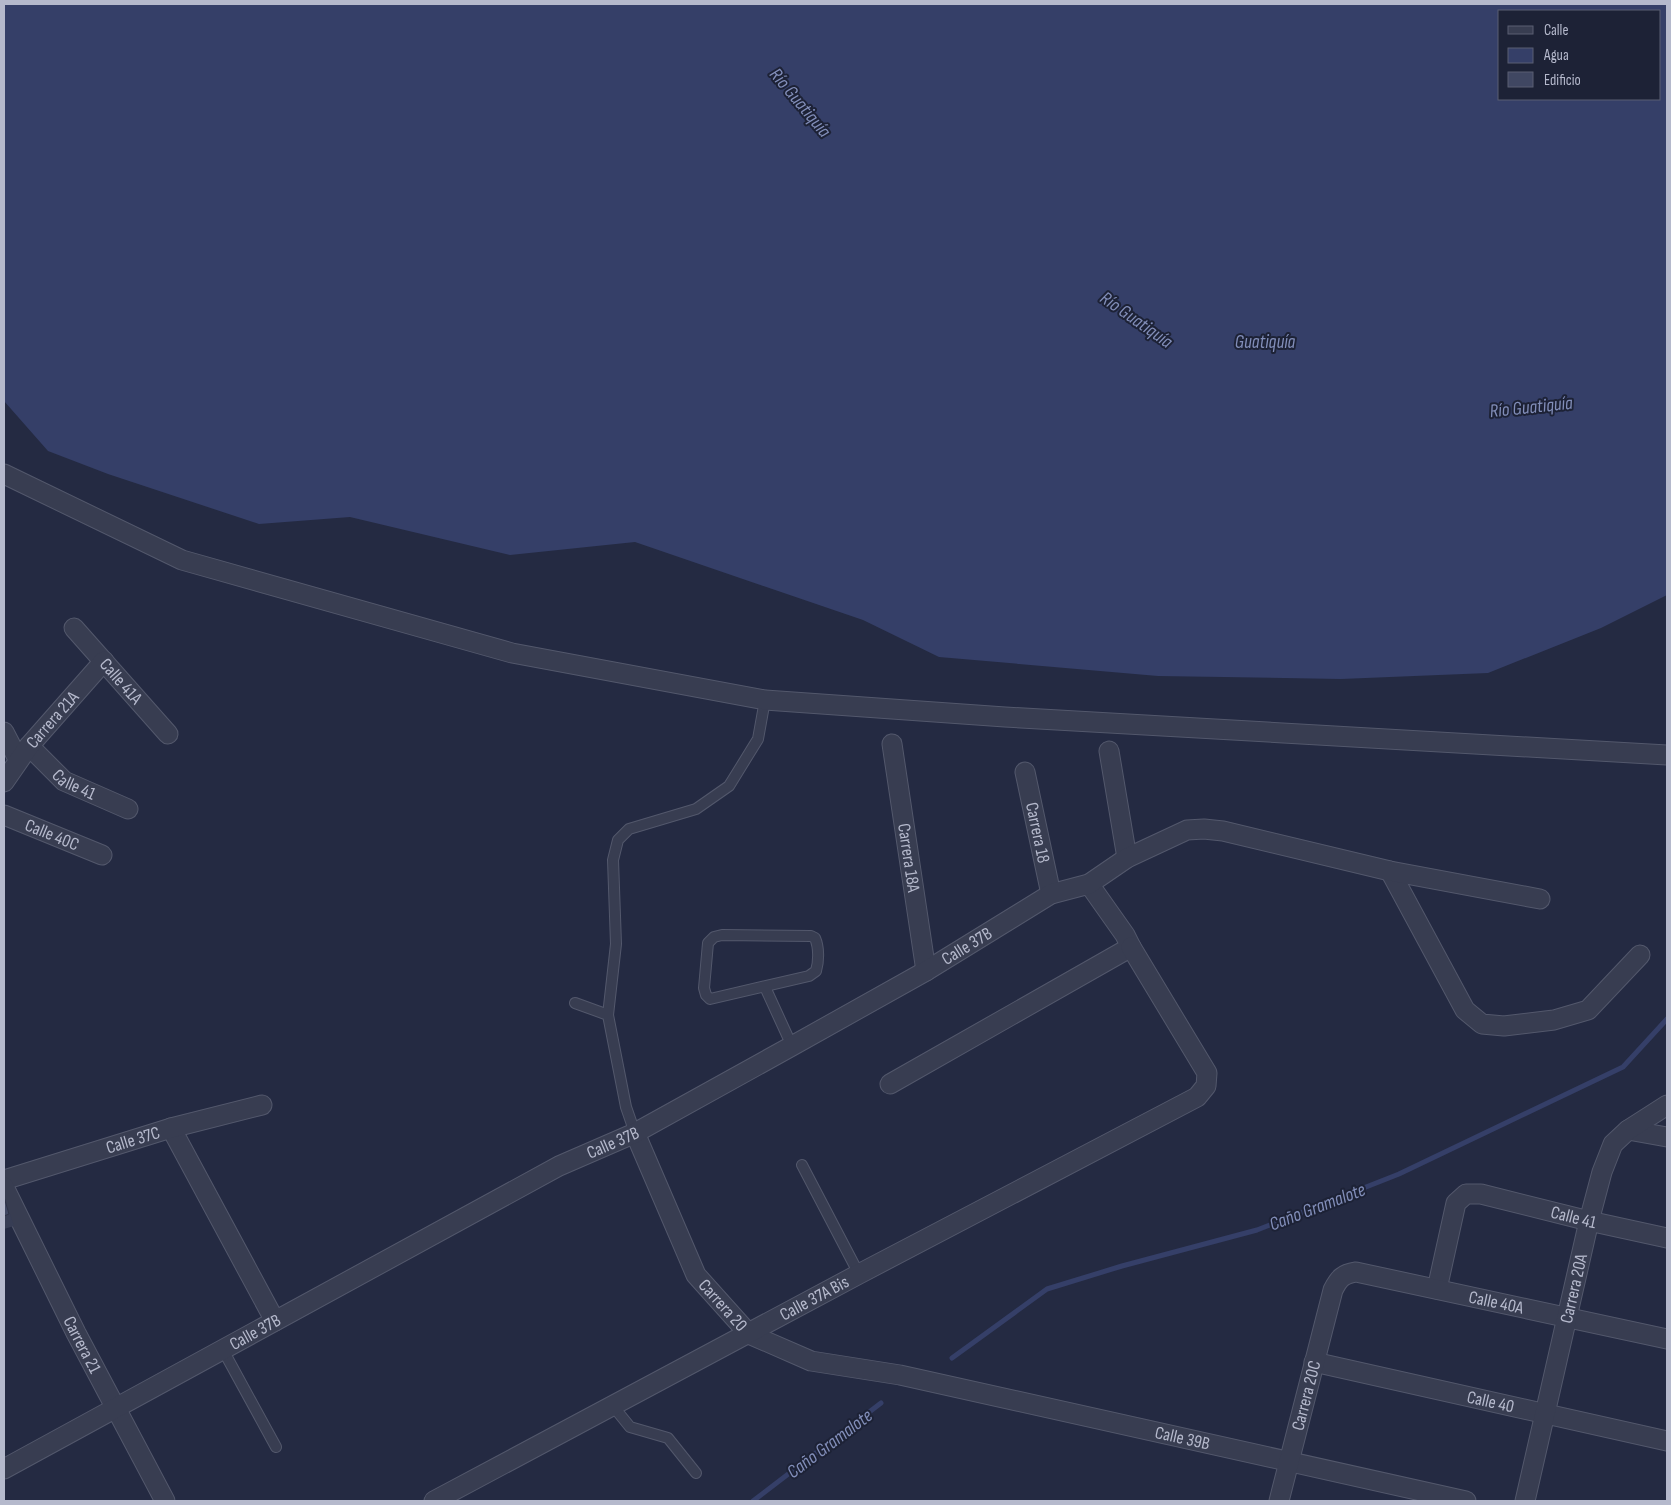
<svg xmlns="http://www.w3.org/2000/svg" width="1671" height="1505" font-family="'Sofia Sans Condensed',sans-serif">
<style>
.water{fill:#353f68;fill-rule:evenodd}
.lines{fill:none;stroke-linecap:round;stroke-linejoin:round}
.stream{stroke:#353f68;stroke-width:5}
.lane-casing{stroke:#53586c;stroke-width:12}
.street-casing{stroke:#53586c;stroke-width:21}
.lane{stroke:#383d51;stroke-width:10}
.street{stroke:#383d51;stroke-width:19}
.wall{fill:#373d54}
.building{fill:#404762;stroke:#2d3245}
.labels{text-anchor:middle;stroke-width:4;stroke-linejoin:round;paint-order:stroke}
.street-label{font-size:18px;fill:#b5b9cc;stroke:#1d2236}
.water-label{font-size:19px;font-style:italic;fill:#828eb9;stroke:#1d2236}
</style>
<rect width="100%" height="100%" fill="#242a42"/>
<path class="water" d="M 4,4 L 1667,4 L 1667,595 L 1601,628 L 1488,673 L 1341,679 L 1158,676 L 939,657 L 863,620 L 635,542 L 510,555 L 350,517 L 259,524 L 108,474 L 48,451 L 4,401 ZM 1500,11 L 1660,11 L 1660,99 L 1500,99 Z"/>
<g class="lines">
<path class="stream" d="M 952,1358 L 1047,1289 L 1122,1266 L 1257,1230 L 1399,1174 L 1623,1067 L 1667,1019
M 753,1501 L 881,1403"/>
<g class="lane-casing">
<path id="lane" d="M 722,935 L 811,936 L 815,938 C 819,947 819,961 816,971 L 809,976 L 710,999 L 706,995 L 704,988 L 708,943 L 714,937 Z
M 765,987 L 792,1046
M 575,1003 L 608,1015
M 635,1133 L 626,1107 L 608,1015 L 616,944 L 613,860 L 618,840 L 629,829 L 696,809 L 729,786 L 758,739 L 765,700
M 802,1165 L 859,1274
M 223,1350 L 276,1447
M 613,1406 L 630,1427 L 668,1438 L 696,1473"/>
</g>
<g class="street-casing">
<g id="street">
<path d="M 4,474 L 182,560 L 512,653 L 765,700 L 1005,717 L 1667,755"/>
<path id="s1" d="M 74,628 L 168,734"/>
<path d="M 4,732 L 18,759"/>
<path id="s2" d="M 892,744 L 926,971"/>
<path id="s3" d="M 29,746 L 64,781 L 128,809"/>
<path d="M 1109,751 L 1127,858"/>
<path id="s4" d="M 1025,772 L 1051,894"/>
<path id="s5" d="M 4,782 L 29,746 L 104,661"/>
<path id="s6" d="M 4,815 L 102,855"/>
<path d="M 1390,871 L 1465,1010 L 1482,1024 L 1504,1026 L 1554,1020 L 1588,1010 L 1640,955"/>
<path d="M 890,1084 L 1131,947 L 1125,935 L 1089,884"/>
<path d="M 171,1128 L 275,1321"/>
<path d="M 1628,1130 L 1667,1137"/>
<path id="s7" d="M 635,1133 L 696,1275 L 749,1334 L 811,1361 L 900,1375 L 1466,1501"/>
<path id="s8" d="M 4,1180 L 171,1128 L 262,1105"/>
<path id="s9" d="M 4,1187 L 76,1333 L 165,1501"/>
<path id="s10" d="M 1437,1289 L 1456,1203 L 1466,1194 L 1481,1194 L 1589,1221 L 1667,1238"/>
<path id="s11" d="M 1314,1362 L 1667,1441"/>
<path id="s12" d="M 4,1469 L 559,1166 L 635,1133 L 792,1046 L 926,971 L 1051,894 L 1089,884 L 1127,858 L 1187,830 L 1204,829 L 1223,831 L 1390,871 L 1540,899"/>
<path id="s13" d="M 434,1501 L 859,1274 L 1197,1097 L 1206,1086 L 1207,1073 L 1131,947"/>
<path id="s14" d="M 1279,1501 L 1333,1290 C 1339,1278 1343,1274 1356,1272 L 1667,1339"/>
<path id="s15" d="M 1525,1501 L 1589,1221 L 1602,1172 L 1613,1144 L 1628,1130 L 1667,1105"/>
</g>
</g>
<use href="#lane" class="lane"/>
<use href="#street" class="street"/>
</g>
<path class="wall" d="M 4,1196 L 14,1226 L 4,1229 Z"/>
<path class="building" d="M 4,1197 L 9,1214 L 4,1216 Z"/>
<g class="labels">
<g class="street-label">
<text dy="6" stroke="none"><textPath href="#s1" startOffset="71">Calle 41A</textPath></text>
<text dy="6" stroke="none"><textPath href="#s5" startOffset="79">Carrera 21A</textPath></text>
<text dy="6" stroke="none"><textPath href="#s3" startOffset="60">Calle 41</textPath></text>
<text dy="6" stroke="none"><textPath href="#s4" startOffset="62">Carrera 18</textPath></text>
<text dy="6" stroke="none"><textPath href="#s6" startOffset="52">Calle 40C</textPath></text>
<text dy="6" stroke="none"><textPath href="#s2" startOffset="115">Carrera 18A</textPath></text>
<text dy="6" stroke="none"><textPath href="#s12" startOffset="1096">Calle 37B</textPath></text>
<text dy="6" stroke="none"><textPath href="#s8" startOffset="135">Calle 37C</textPath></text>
<text dy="6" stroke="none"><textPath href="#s12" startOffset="691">Calle 37B</textPath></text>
<text dy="6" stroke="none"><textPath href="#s10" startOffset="212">Calle 41</textPath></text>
<text dy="6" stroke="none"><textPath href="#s15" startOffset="218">Carrera 20A</textPath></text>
<text dy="6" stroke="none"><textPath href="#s13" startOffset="431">Calle 37A Bis</textPath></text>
<text dy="6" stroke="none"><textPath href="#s14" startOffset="392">Calle 40A</textPath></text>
<text dy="6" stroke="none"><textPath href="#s7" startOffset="195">Carrera 20</textPath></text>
<text dy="6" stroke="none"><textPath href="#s12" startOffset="286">Calle 37B</textPath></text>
<text dy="6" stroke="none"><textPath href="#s9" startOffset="176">Carrera 21</textPath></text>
<text dy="6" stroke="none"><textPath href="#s14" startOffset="109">Carrera 20C</textPath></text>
<text dy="6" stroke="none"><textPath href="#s11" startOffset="181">Calle 40</textPath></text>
<text dy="6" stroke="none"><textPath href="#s7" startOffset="681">Calle 39B</textPath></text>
</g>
<g class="water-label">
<text transform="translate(801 102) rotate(50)" y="7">Río Guatiquía</text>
<text transform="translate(1137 319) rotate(35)" y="7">Río Guatiquía</text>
<text x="1265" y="348">Guatiquía</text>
<text transform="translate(1531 406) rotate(-6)" y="7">Río Guatiquía</text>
<text transform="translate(1317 1206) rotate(-21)" y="7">Caño Gramalote</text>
<text transform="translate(829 1443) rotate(-37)" y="7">Caño Gramalote</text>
</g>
</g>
<rect width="1671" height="1505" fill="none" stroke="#b5b9cc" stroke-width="10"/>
<rect x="1498" y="10" width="162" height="90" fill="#1d2236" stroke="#5a5e72"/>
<rect x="1508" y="26" width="25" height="8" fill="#383d51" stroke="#5a5e72"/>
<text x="1544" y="35" font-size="15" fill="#b5b9cc">Calle</text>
<rect x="1508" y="48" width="25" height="15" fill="#353f68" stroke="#5a5e72"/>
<text x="1544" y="60" font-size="15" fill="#b5b9cc">Agua</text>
<rect x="1508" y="72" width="25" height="15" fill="#404762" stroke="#5a5e72"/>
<text x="1544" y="85" font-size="15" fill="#b5b9cc">Edificio</text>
</svg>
